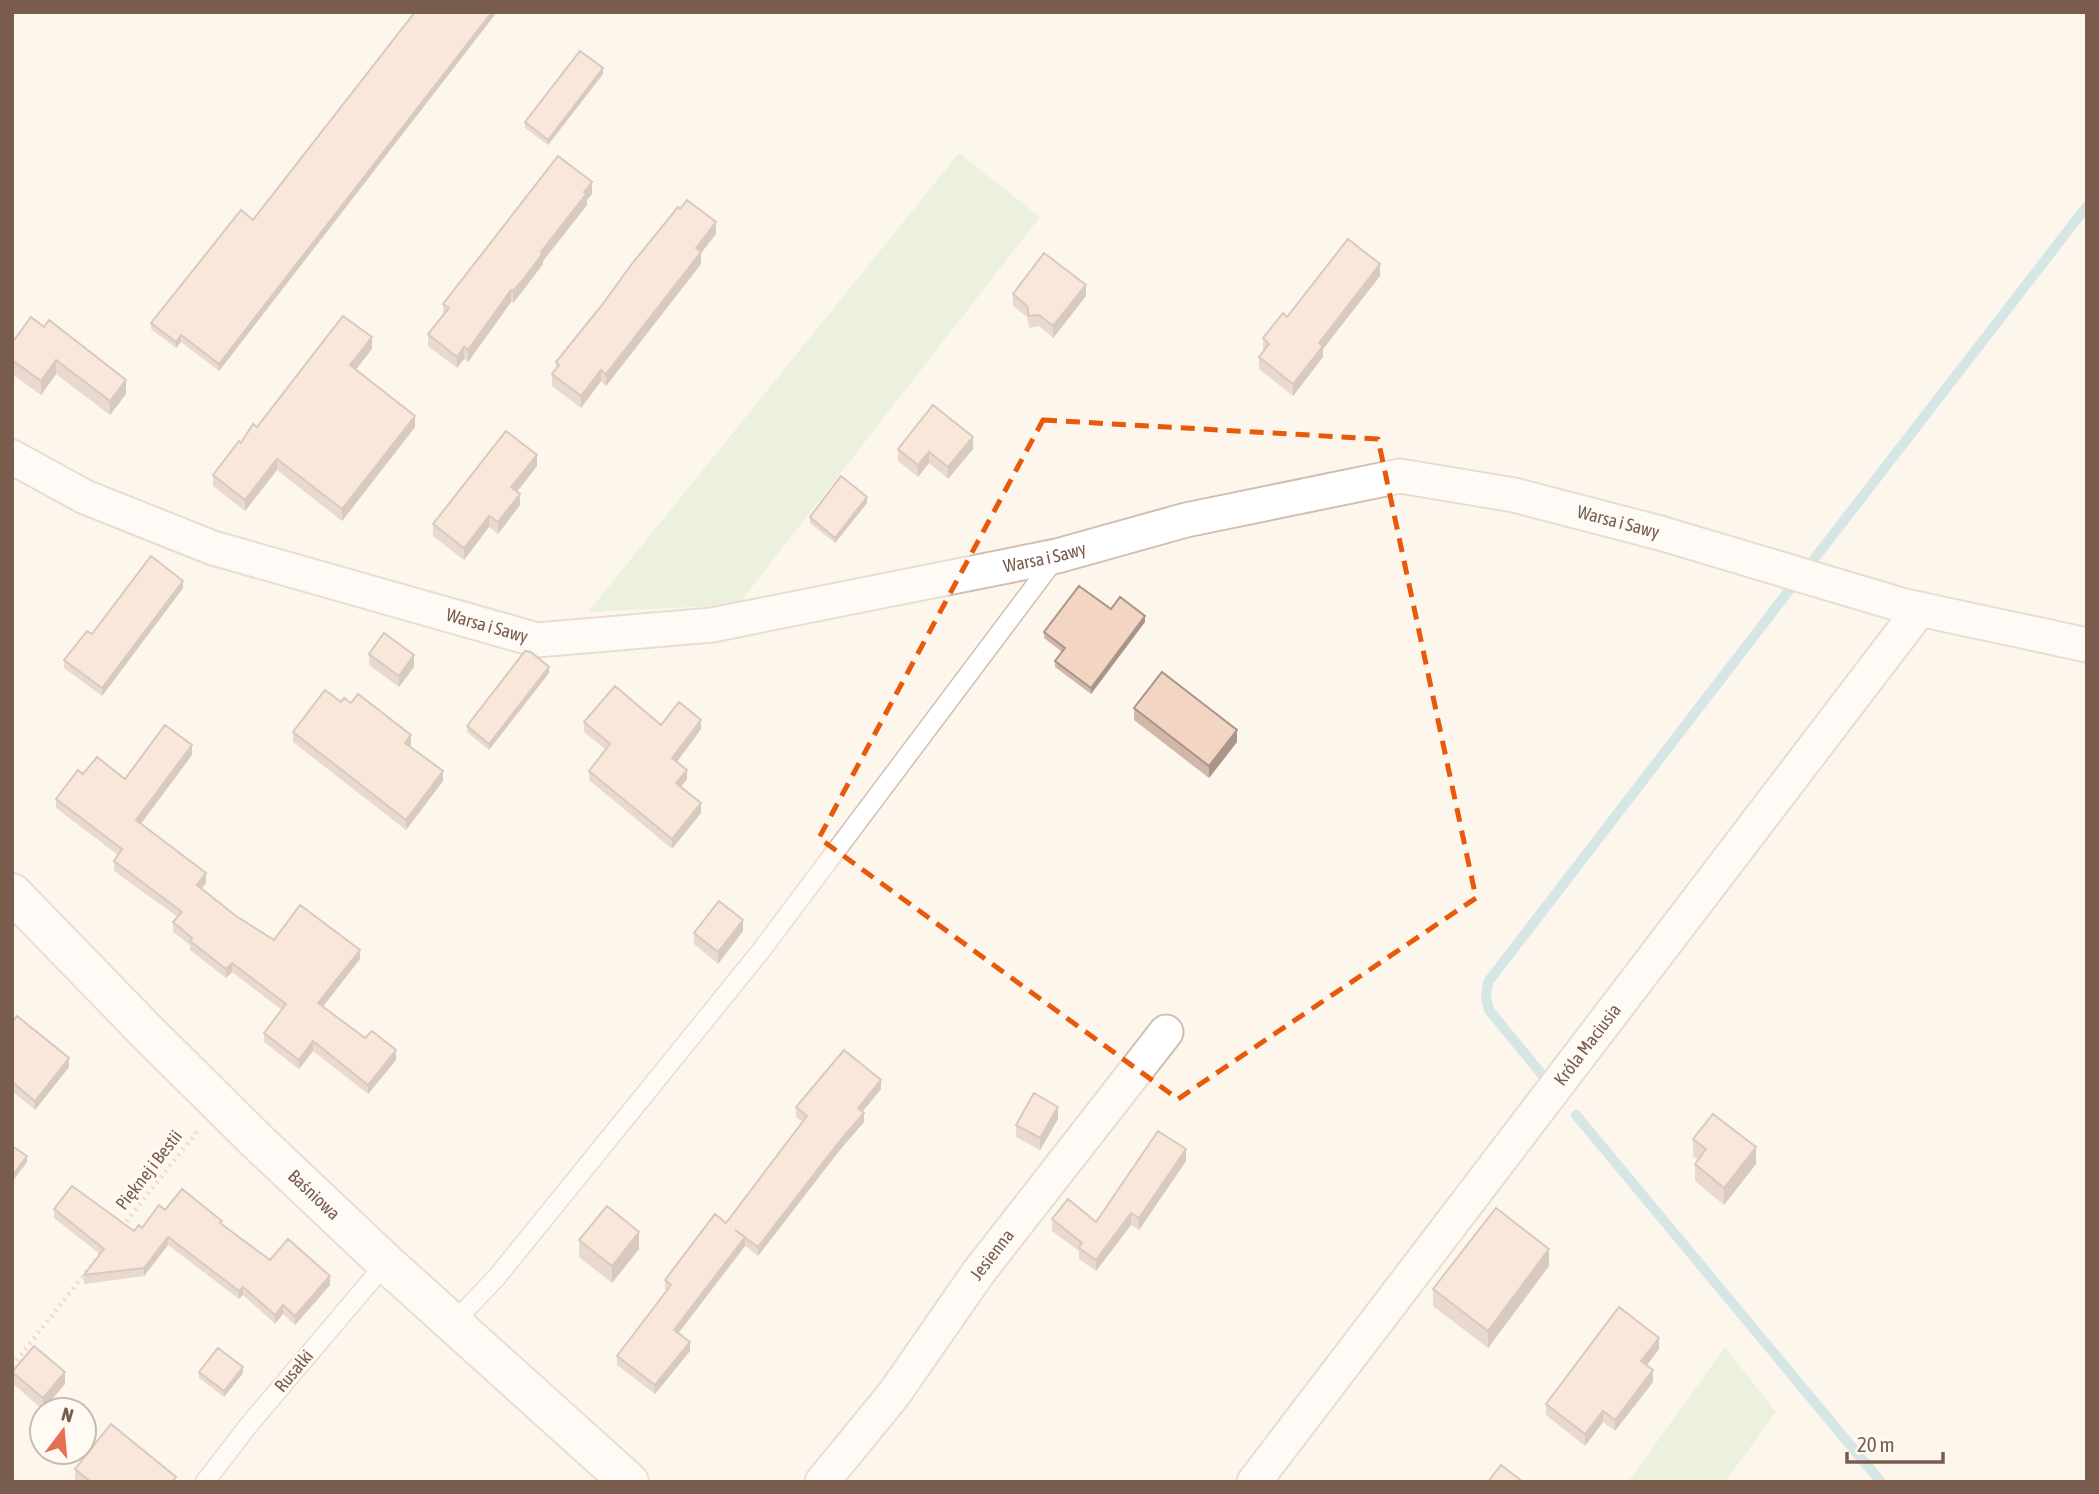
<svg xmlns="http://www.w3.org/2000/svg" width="2099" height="1494" font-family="'Asap Condensed',sans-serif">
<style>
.green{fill:#d8ecc9}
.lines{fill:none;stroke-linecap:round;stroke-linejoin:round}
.stream{stroke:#a5d3da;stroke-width:10}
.service-casing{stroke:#d1beb0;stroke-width:21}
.minor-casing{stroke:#d1beb0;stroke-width:37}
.secondary-casing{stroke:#d6c0b0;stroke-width:42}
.path{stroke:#d9b8a5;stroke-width:4.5;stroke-dasharray:2 5;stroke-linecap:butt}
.service{stroke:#fff;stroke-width:18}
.minor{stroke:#fff;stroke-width:33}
.secondary{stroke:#fff;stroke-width:38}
.wall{fill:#d1b7a8}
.shaded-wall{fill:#aa9588}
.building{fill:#f3d5c3;stroke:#aa9588;stroke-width:2}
.marked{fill:none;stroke:#e8590c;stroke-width:5;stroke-dasharray:14 9;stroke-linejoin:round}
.labels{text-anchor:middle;stroke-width:5;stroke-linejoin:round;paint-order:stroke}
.street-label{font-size:18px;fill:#7a5c4d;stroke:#fffaf3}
</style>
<rect width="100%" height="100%" fill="#fdf6ec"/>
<path class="green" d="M 959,153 L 1040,217 L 738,605 L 588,612 Z
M 1725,1347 L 1776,1412 L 1725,1482 L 1628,1482 Z"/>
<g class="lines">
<path class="stream" d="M 1808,567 L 2087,206
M 1544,1077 L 1489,1010 L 1486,997 L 1488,982 L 1794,584
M 1576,1115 L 1881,1482"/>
<g class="service-casing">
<path id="service" d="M 453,1323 L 496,1278 L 760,952 L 1055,559
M 205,1482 L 248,1426 L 386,1263"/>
</g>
<g class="minor-casing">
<g id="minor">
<path id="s1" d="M 12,457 L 85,497 L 213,548 L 537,640 L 712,625 L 1057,556 L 1186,520 L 1400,476 L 1514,495 L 1660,533 L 1905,606 L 2087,645"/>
<path id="s2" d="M 822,1482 L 894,1394 L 978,1273 L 1166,1032"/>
<path id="s3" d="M 1254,1482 L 1920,609"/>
</g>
</g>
<g class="secondary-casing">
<g id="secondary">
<path id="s4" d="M 12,893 L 147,1032 L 257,1141 L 386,1263 L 629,1482"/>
</g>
</g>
<path class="path" d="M 122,1227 L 199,1129
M 12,1366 L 101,1253"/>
<use href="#service" class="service"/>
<use href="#minor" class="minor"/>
<use href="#secondary" class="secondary"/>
</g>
<path class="wall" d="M 415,12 L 497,12 L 219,371 L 181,342 L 176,348 L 151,329 L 151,323 L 253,220 Z
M 603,74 L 548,145 L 525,128 L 525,122 Z
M 592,194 L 587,200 L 587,205 L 543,261 L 543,264 L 522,292 L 513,303 L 511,302 L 468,362 L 464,359 L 457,368 L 428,346 L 428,334 L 443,315 L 443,304 Z
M 716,234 L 701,253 L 701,264 L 606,386 L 601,381 L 581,408 L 552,386 L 552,374 L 556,370 L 556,362 Z
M 1380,276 L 1323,349 L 1323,357 L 1293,396 L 1259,369 L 1259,357 L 1264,351 L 1263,350 L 1263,338 L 1287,317 Z
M 1013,294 L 1086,296 L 1053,338 L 1039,326 L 1029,328 L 1027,317 L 1013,306 Z
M 31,317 L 126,394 L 110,415 L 56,374 L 41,395 L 12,374 L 12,343 Z
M 372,349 L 355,370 L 415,427 L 342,521 L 277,470 L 245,511 L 213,486 L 213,475 L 257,427 Z
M 898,449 L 973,449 L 948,479 L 929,463 L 918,477 L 898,461 Z
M 537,466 L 517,492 L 520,505 L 498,534 L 489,527 L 464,560 L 433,536 L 433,524 Z
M 867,503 L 835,543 L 810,523 L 810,517 Z
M 183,588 L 102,696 L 64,668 L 64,660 L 92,634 Z
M 1111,609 L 1145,622 L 1091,694 L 1055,667 L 1055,661 L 1062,652 L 1044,638 L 1044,632 Z
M 369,654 L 414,667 L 399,687 L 369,665 Z
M 549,673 L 489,750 L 467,732 L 467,726 Z
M 341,702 L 411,745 L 410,746 L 443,781 L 406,830 L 293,742 L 293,732 Z
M 1134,708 L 1237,742 L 1209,778 L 1134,720 Z
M 584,722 L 661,725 L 701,729 L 677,762 L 687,779 L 681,787 L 701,813 L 672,849 L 589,780 L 589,771 L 606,750 L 584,732 Z
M 192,755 L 141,824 L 206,883 L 201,889 L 236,916 L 274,940 L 360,959 L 322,1007 L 396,1060 L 368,1094 L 313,1051 L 299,1069 L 264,1042 L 264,1033 L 282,1010 L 232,972 L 226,978 L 190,950 L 190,945 L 173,932 L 173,922 L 178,917 L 114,871 L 114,861 L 118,855 L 56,808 L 56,799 L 83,774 L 125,779 Z
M 743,931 L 718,964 L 694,944 L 694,933 Z
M 12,1022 L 69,1067 L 35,1110 L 12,1091 Z
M 881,1089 L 862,1112 L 864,1122 L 839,1151 L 758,1256 L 745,1246 L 678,1333 L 690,1351 L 655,1394 L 617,1365 L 617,1356 L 667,1291 L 665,1290 L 665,1280 L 726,1223 L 803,1122 L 796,1117 L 796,1107 Z
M 1058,1119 L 1040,1150 L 1016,1137 L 1016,1125 Z
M 1693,1139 L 1756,1164 L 1724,1205 L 1695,1181 L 1695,1164 L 1698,1160 L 1693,1156 Z
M 1186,1161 L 1139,1230 L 1131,1225 L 1096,1271 L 1079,1259 L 1079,1251 L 1052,1231 L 1052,1219 L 1096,1222 Z
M 54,1209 L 134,1231 L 142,1228 L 165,1210 L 222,1225 L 270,1260 L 330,1285 L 295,1325 L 283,1314 L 275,1324 L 243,1295 L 239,1299 L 168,1245 L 144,1276 L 84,1284 L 84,1275 L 100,1254 L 54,1218 Z
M 579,1240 L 639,1249 L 612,1283 L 579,1257 Z
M 1549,1266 L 1488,1348 L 1433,1306 L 1433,1289 Z
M 1659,1349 L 1646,1366 L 1653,1382 L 1615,1431 L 1603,1422 L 1585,1446 L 1546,1415 L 1546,1404 Z
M 12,1371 L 65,1384 L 43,1410 L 12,1383 Z
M 199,1372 L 243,1373 L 224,1397 L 199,1378 Z
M 75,1469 L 176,1482 L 77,1482 L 75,1480 Z"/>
<path class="shaded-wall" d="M 492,12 L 497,12 L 219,371 L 219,364 Z
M 603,68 L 603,74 L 548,145 L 548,140 Z
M 592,182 L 592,194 L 587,200 L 587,205 L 543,261 L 543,264 L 513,303 L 513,291 Z
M 716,222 L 716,234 L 701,253 L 701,264 L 606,386 L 606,374 L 696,248 Z
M 1380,264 L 1380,276 L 1323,349 L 1323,357 L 1293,396 L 1293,384 L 1319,343 Z
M 1086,285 L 1086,296 L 1053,338 L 1053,326 Z
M 511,290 L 511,302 L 468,362 L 468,350 Z
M 181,335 L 181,342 L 176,348 L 176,342 Z
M 372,337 L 372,349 L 350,377 L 350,365 Z
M 464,347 L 464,359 L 457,368 L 457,357 Z
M 56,360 L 56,374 L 41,395 L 41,381 Z
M 601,370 L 601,381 L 581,408 L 581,396 Z
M 126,380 L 126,394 L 110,415 L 110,401 Z
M 415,416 L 415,427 L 342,521 L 342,509 Z
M 973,437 L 973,449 L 948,479 L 948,467 Z
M 929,452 L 929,463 L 918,477 L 918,465 Z
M 537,455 L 537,466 L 511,499 L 511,487 Z
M 277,459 L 277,470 L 245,511 L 245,500 Z
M 520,494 L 520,505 L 498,534 L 498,522 Z
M 867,497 L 867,503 L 835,543 L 835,538 Z
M 489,516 L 489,527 L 464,560 L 464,548 Z
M 183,581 L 183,588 L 102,696 L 102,688 Z
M 1145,616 L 1145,622 L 1091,694 L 1091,688 Z
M 414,655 L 414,667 L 399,687 L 399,676 Z
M 549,667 L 549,673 L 489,750 L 489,744 Z
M 701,720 L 701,729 L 672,768 L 672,758 Z
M 1237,730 L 1237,742 L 1209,778 L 1209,766 Z
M 411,735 L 411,745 L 405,752 L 405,743 Z
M 192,745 L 192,755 L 136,830 L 136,820 Z
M 687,770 L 687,779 L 676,793 L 676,783 Z
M 443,771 L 443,781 L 406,830 L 406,820 Z
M 701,803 L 701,813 L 672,849 L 672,839 Z
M 206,873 L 206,883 L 197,895 L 197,885 Z
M 743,920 L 743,931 L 718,964 L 718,952 Z
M 360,950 L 360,959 L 318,1013 L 318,1003 Z
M 232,963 L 232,972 L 226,978 L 226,969 Z
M 313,1041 L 313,1051 L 299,1069 L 299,1060 Z
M 396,1050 L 396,1060 L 368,1094 L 368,1085 Z
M 69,1058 L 69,1067 L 35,1110 L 35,1101 Z
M 881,1080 L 881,1089 L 858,1117 L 858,1108 Z
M 1058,1107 L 1058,1119 L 1040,1150 L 1040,1138 Z
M 864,1113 L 864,1122 L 839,1151 L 758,1256 L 758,1247 L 839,1142 Z
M 1756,1147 L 1756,1164 L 1724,1205 L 1724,1188 Z
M 1186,1149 L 1186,1161 L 1139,1230 L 1139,1218 Z
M 27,1156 L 27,1162 L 12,1182 L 12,1176 Z
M 1131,1213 L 1131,1225 L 1096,1271 L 1096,1260 Z
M 639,1232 L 639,1249 L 612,1283 L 612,1266 Z
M 168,1237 L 168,1245 L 144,1276 L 144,1268 Z
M 745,1237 L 745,1246 L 674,1339 L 674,1330 Z
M 1549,1249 L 1549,1266 L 1488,1348 L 1488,1331 Z
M 330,1276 L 330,1285 L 295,1325 L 295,1316 Z
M 243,1287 L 243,1295 L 239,1299 L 239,1291 Z
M 283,1305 L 283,1314 L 275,1324 L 275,1315 Z
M 1659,1338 L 1659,1349 L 1641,1373 L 1641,1361 Z
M 690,1342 L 690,1351 L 655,1394 L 655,1385 Z
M 243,1367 L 243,1373 L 224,1397 L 224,1391 Z
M 1653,1370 L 1653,1382 L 1615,1431 L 1615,1420 Z
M 65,1372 L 65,1384 L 43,1410 L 43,1398 Z
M 1603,1411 L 1603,1422 L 1585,1446 L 1585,1434 Z"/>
<path class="building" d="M 415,12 L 492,12 L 219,364 L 181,335 L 176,342 L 151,323 L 241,210 L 253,220 Z
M 580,51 L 603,68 L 548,140 L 525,122 Z
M 558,156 L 592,182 L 584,192 L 587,193 L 541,252 L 543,253 L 522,281 L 513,291 L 511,290 L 468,350 L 464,347 L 457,357 L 428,334 L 449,308 L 443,304 Z
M 687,200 L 716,222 L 696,248 L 701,252 L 606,374 L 601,370 L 581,396 L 552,374 L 559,365 L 556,362 L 602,305 L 631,265 L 678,207 L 680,209 Z
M 1348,239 L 1380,264 L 1319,343 L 1323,346 L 1293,384 L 1259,357 L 1269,344 L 1263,338 L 1283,313 L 1287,317 Z
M 1044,253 L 1086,285 L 1053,326 L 1039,315 L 1029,316 L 1027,306 L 1013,294 Z
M 343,316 L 372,337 L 350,365 L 415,416 L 342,509 L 277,459 L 245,500 L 213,475 L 239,441 L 241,443 L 253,424 L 257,427 Z
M 31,317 L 44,327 L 49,320 L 126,380 L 110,401 L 56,360 L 41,381 L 12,360 L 12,343 Z
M 933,405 L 973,437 L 948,467 L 929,452 L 918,465 L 898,449 Z
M 506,431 L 537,455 L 511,487 L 520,494 L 498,522 L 489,516 L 464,548 L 433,524 Z
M 841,476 L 867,497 L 835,538 L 810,517 Z
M 151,556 L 183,581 L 102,688 L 64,660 L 87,631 L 92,634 Z
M 1079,586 L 1111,609 L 1120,597 L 1145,616 L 1091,688 L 1055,661 L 1065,648 L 1044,632 Z
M 384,633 L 414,655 L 399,676 L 369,654 Z
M 525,651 L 531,652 L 549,667 L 489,744 L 467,726 Z
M 1162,672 L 1237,730 L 1209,766 L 1134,708 Z
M 615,686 L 661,725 L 679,702 L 701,720 L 672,758 L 687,770 L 676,783 L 701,803 L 672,839 L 589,771 L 610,744 L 584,722 Z
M 325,690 L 341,702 L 344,698 L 351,703 L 358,694 L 411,735 L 405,743 L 443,771 L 406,820 L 293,732 Z
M 165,725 L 192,745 L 136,820 L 206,873 L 197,885 L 236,916 L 274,940 L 300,905 L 360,950 L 318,1003 L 365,1038 L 372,1031 L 396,1050 L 368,1085 L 313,1041 L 299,1060 L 264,1033 L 286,1004 L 232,963 L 226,969 L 190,941 L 192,938 L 173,922 L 182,912 L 114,861 L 122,849 L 56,799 L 78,770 L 83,774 L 97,757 L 125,779 Z
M 719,901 L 743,920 L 718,952 L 694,933 Z
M 17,1016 L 69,1058 L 35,1101 L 12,1082 L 12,1022 Z
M 844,1050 L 881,1080 L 858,1108 L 864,1113 L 839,1142 L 758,1247 L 735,1230 L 745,1237 L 674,1330 L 690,1342 L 655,1385 L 617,1356 L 671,1285 L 665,1280 L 715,1214 L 726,1223 L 807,1116 L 796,1107 Z
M 1034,1093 L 1058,1107 L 1040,1138 L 1016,1125 Z
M 1713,1114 L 1756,1147 L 1724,1188 L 1695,1164 L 1706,1149 L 1693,1139 Z
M 1158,1131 L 1186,1149 L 1139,1218 L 1131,1213 L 1096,1260 L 1079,1248 L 1082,1243 L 1052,1219 L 1068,1199 L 1096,1222 Z
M 12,1146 L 27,1156 L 12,1176 Z
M 72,1186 L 134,1231 L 139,1225 L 142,1228 L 159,1205 L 165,1210 L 182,1189 L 222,1221 L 220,1223 L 270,1260 L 288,1239 L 330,1276 L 295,1316 L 283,1305 L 275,1315 L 243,1287 L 239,1291 L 168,1237 L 144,1268 L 84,1275 L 104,1249 L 54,1209 Z
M 607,1206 L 639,1232 L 612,1266 L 579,1240 Z
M 1496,1208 L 1549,1249 L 1488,1331 L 1433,1289 Z
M 1619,1307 L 1659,1338 L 1641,1361 L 1653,1370 L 1615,1420 L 1603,1411 L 1585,1434 L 1546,1404 Z
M 34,1346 L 65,1372 L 43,1398 L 12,1372 Z
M 218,1348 L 243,1367 L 224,1391 L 199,1372 Z
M 111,1424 L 176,1477 L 172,1482 L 91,1482 L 75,1469 Z
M 1501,1465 L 1523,1482 L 1488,1482 Z"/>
<path d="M0 0H2099V1494H0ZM 1043,420 L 1378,439 L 1476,898 L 1178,1099 L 819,838 Z" fill="#fdf6ec" fill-opacity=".55" fill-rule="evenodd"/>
<path class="marked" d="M 1043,420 L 1378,439 L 1476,898 L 1178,1099 L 819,838 Z"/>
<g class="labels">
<g class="street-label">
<text dy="6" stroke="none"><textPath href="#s1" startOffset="1661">Warsa i Sawy</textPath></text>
<text dy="6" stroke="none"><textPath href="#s1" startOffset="1073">Warsa i Sawy</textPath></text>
<text dy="6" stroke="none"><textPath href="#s1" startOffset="506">Warsa i Sawy</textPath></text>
<text dy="6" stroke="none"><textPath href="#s3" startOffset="550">Króla Maciusia</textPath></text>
<text transform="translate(149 1170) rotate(-52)" y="6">Pięknej i Bestii</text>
<text dy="6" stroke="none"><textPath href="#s4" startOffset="427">Baśniowa</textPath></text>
<text dy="6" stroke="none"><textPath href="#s2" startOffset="284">Jesienna</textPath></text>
<text transform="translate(294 1371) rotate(-50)" y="6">Rusałki</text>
</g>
</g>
<rect width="2099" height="1494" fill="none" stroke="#7a5c4d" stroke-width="28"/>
<g transform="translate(63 1431) rotate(16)"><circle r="33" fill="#fffaf3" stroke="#cabbb1" stroke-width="2"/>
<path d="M0-5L12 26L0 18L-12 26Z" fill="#e76f51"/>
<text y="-10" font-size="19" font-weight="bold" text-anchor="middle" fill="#7a5c4d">N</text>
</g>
<path d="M1847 1452v10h96v-10" fill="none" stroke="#7a5c4d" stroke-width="3.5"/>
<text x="1857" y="1452" font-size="21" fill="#7a5c4d" stroke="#fffaf3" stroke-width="5" paint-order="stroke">20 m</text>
</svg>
